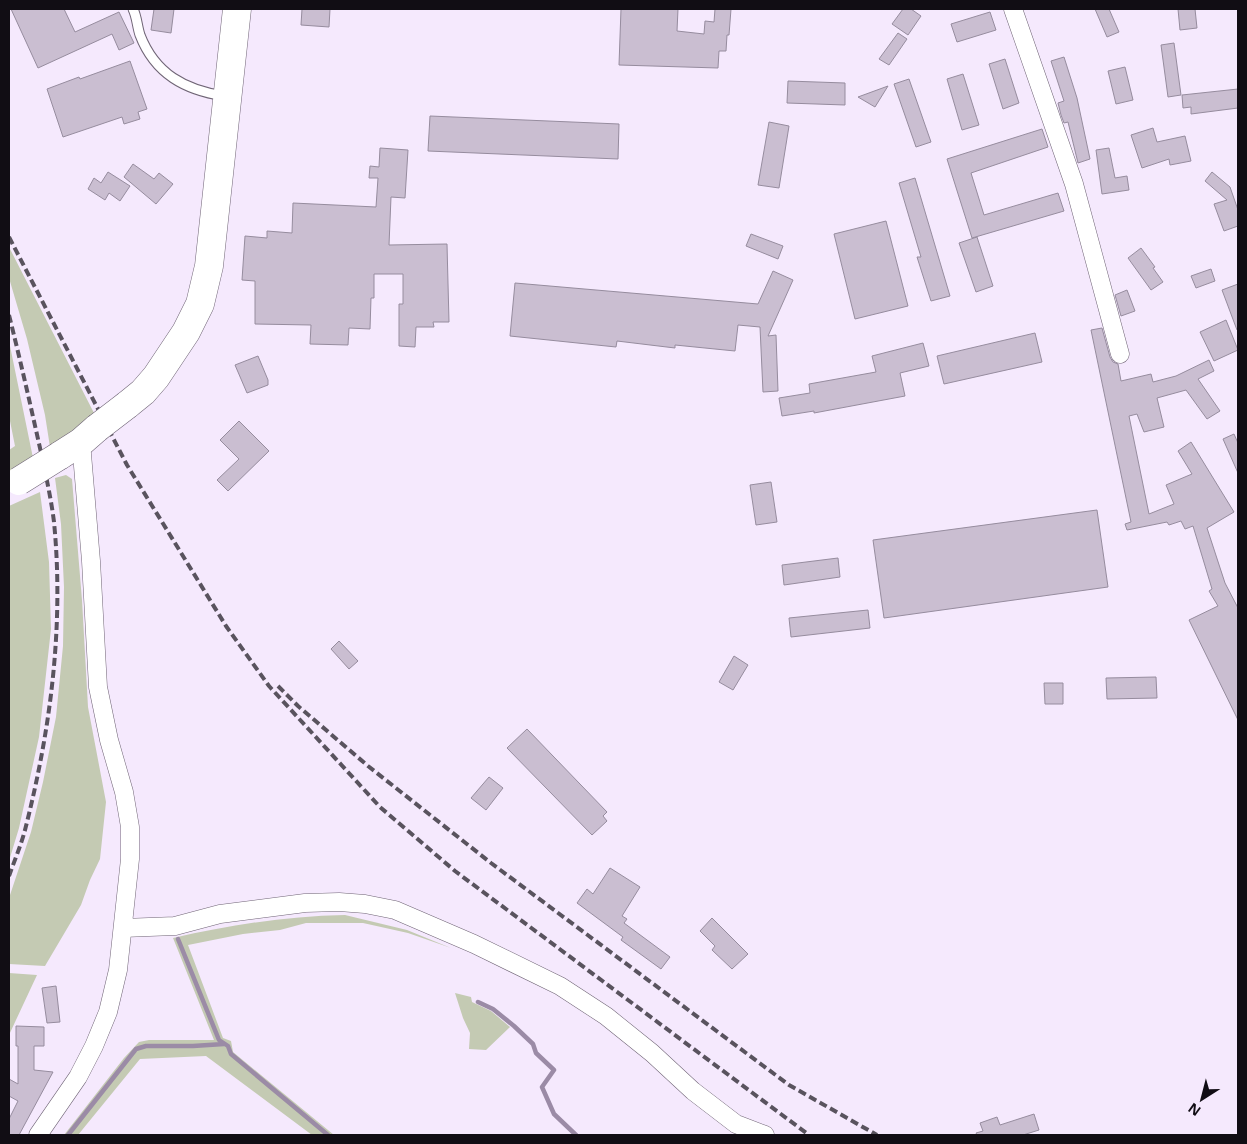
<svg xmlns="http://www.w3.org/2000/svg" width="1247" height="1144" font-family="'Noto Sans',sans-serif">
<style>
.green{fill:#c4cab3}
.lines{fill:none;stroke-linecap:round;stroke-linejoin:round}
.stream{stroke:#9b8ba6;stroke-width:4.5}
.building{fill:#cabed1;stroke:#968c9e}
.lane-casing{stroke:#706576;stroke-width:11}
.street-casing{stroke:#706576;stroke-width:19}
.primary-casing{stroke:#706576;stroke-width:29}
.lane{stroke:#fff;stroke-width:9}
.street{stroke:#fff;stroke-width:18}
.primary{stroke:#fff;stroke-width:28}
.rail{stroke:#59535e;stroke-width:4;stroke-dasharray:8 4;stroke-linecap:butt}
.primary-bridge-casing{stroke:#706576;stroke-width:29;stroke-linecap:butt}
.primary-bridge{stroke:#fff;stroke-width:28}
</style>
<rect width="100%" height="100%" fill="#f5e9fd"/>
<path class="green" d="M 9,247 L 94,413 L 67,437 L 50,447 L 45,415 L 27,339 L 9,278 Z
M 9,341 L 33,458 L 9,472 L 9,450 L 15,446 L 9,416 Z
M 66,475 L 72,479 L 82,600 L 88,707 L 106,802 L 100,859 L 90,880 L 81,905 L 45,966 L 9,964 L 9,898 L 31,832 L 43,782 L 56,717 L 63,646 L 64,587 L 61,524 L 55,478 Z
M 40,492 L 49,562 L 51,629 L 39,737 L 19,828 L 9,861 L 9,506 Z
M 345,915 L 407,930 L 451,948 L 408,933 L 363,923 L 306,923 L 280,930 L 243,934 L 188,945 L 223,1038 L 231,1041 L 233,1052 L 334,1135 L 312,1135 L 206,1056 L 140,1059 L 78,1135 L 64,1135 L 124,1058 L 139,1042 L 149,1040 L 214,1040 L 173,938 C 231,925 286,916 345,915 Z
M 9,973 L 37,975 L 9,1035 Z
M 455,993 L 471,997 L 472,1002 L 491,1011 L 510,1027 L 486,1050 L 469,1049 L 470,1033 L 463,1018 Z"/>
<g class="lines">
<path class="stream" d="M 178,939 L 219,1040 L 228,1046 L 231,1054 L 328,1135
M 478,1002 L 493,1009 L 514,1026 L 533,1044 L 536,1053 L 554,1070 L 542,1087 L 554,1114 L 576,1135
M 68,1135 L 136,1049 L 146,1046 L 193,1046 L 224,1044"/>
</g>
<path class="building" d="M 11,9 L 64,9 L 75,32 L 119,12 L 134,43 L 119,50 L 112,34 L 38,68 Z
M 154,9 L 174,9 L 171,33 L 151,30 Z
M 302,9 L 330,9 L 329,27 L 301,25 Z
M 621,9 L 678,9 L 677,31 L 704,34 L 705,21 L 714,22 L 715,9 L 731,9 L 729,35 L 727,35 L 726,51 L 719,51 L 718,68 L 619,65 Z
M 903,9 L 911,9 L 921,16 L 908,35 L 892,24 Z
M 1095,9 L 1109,9 L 1119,32 L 1107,37 Z
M 1178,9 L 1195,9 L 1197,28 L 1180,30 Z
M 990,12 L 996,30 L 957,42 L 951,24 Z
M 898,33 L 907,39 L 889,65 L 879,59 Z
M 1174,43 L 1181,95 L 1168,97 L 1161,45 Z
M 1064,57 L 1077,98 L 1090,159 L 1078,163 L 1068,122 L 1064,123 L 1061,115 L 1058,103 L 1064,101 L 1051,61 Z
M 1005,59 L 1019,103 L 1003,109 L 989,64 Z
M 130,61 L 147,109 L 138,112 L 140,119 L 124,124 L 122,117 L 63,137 L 47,89 L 79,77 L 80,79 Z
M 1125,67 L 1133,100 L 1116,104 L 1108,71 Z
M 963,74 L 979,125 L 962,130 L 947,79 Z
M 909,79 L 931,142 L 916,147 L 894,84 Z
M 788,81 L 845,83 L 845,105 L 787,103 Z
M 888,86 L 875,107 L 858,97 Z
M 1238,89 L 1238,108 L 1191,114 L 1191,107 L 1183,108 L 1182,95 Z
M 430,116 L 619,124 L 618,159 L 428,151 Z
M 769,122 L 789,126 L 779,188 L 758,185 Z
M 1153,128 L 1157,142 L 1185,136 L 1191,161 L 1170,165 L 1169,159 L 1142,168 L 1131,135 Z
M 1042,129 L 1048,147 L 971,173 L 984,215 L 1058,193 L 1064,211 L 972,238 L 947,159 Z
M 380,148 L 408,150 L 405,198 L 391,197 L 389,245 L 447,244 L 449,322 L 433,322 L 434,327 L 416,327 L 415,347 L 399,346 L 399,304 L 403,304 L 403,274 L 374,274 L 374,298 L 371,298 L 370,329 L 349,328 L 348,345 L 310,344 L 311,325 L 255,324 L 255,281 L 242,280 L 245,236 L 267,238 L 267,231 L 292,233 L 293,203 L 376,207 L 378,178 L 369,178 L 370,166 L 379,167 Z
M 1109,148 L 1115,178 L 1127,176 L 1129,190 L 1102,194 L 1096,150 Z
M 133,164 L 154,179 L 159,173 L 173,184 L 156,204 L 124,177 Z
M 108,172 L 130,186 L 120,201 L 109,193 L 105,200 L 88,189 L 94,178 L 101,183 Z
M 1212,172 L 1230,187 L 1238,210 L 1238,226 L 1224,231 L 1214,204 L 1227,200 L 1205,181 Z
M 915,178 L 950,296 L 931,301 L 917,257 L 921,257 L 899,183 Z
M 886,221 L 908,306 L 855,319 L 834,234 Z
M 751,234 L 783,246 L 778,259 L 746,246 Z
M 977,237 L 993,286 L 976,292 L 959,243 Z
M 1141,248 L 1155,267 L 1153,268 L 1163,282 L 1151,290 L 1128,258 Z
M 1211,269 L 1215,281 L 1196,288 L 1191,276 Z
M 773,271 L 793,280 L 768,336 L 776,335 L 778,391 L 763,392 L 760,327 L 738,325 L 735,351 L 675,345 L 675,348 L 617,341 L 616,347 L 510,336 L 515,283 L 758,304 Z
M 1238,284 L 1238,330 L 1237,330 L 1222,290 Z
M 1127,290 L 1135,311 L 1121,316 L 1115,295 Z
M 1226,320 L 1238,350 L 1214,361 L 1200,332 Z
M 1102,328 L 1110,357 L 1113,362 L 1118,364 L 1121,381 L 1151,374 L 1153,382 L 1176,376 L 1209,360 L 1214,371 L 1198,379 L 1220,411 L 1207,419 L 1186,390 L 1157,398 L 1164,427 L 1144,432 L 1137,414 L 1129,416 L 1149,514 L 1174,504 L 1166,485 L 1192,474 L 1178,451 L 1191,442 L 1234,512 L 1207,528 L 1225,583 L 1238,608 L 1238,720 L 1189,620 L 1218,606 L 1209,591 L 1212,589 L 1193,526 L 1185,529 L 1181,521 L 1169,525 L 1167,522 L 1127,530 L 1125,524 L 1131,522 L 1091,330 Z
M 1035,333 L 1042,362 L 944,384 L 937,356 Z
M 923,343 L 929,366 L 900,373 L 905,396 L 814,413 L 814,411 L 782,416 L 779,398 L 810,393 L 809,384 L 876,372 L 872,356 Z
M 258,356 L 268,380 L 268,385 L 247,393 L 235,365 Z
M 239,421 L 269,451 L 228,491 L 217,480 L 239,459 L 220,440 Z
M 1234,434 L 1238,443 L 1238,473 L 1223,439 Z
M 771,482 L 777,522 L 756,525 L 750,485 Z
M 1097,510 L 1108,587 L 884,618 L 873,540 Z
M 838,558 L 840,577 L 784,585 L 782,565 Z
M 868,610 L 870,628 L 791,637 L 789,618 Z
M 339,641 L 358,661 L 349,669 L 331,649 Z
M 734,656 L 748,665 L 733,690 L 719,682 Z
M 1156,677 L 1157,698 L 1107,699 L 1106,678 Z
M 1044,683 L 1063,683 L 1063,704 L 1045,704 Z
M 527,729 L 607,812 L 603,816 L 607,821 L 592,835 L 507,748 Z
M 489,777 L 503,788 L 486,810 L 471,798 Z
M 610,868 L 640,887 L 622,916 L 627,919 L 624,923 L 670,957 L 661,969 L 621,940 L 623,937 L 577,903 L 587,889 L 593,894 Z
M 712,918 L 748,954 L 732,969 L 712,950 L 715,946 L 700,931 Z
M 56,986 L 60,1022 L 47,1023 L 42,988 Z
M 16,1026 L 44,1027 L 44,1046 L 34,1046 L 34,1070 L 53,1072 L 19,1135 L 9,1135 L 9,1119 L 18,1101 L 9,1096 L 9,1079 L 18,1084 L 18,1046 L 16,1046 Z
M 1034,1114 L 1039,1130 L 1023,1135 L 977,1135 L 976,1133 L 983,1131 L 980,1123 L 997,1117 L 1000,1125 Z"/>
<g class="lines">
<g class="lane-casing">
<path id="lane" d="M 133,9 C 137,17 137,26 140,35 C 155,74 185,90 224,96"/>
</g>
<g class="street-casing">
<path id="street" d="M 1013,9 L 1074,184 L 1120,354
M 123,928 L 175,926 L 220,914 L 305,903 L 339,902 L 365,904 L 395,910 L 474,944 L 560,986 L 606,1016 L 652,1053 L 693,1091 L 736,1124 L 765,1135
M 38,1135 L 78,1077 L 94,1046 L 108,1012 L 118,970 L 130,859 L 130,827 L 124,792 L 109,740 L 98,687 L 91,561 L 81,442"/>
</g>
<g class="primary-casing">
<path id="primary" d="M 127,405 L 143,392 L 156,377 L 186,332 L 200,304 L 209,266 L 237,9
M 59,456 L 81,442 L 97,428"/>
</g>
<use href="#lane" class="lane"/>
<use href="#street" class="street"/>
<use href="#primary" class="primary"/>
<path class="rail" d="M 9,237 L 127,465 L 226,626 L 269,686 L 380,807 L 455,871 L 809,1135
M 9,315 C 20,359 30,403 40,448 C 45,472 51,497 54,522 C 64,624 51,727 26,826 C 22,843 15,859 9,876
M 278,686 L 298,706 L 368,766 L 491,863 L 789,1085 L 877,1135"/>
<g class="primary-bridge-casing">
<path id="primary-bridge" d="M 97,428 L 127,405
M 19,481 L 59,456"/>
</g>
<use href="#primary-bridge" class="primary-bridge"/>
</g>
<rect width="1247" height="1144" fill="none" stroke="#110d14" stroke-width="20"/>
<g transform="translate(1202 1099) rotate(216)" stroke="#f5e9fd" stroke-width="4" paint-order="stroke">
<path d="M0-4L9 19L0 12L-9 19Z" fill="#110d14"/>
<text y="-8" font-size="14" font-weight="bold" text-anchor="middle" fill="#110d14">N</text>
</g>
</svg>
